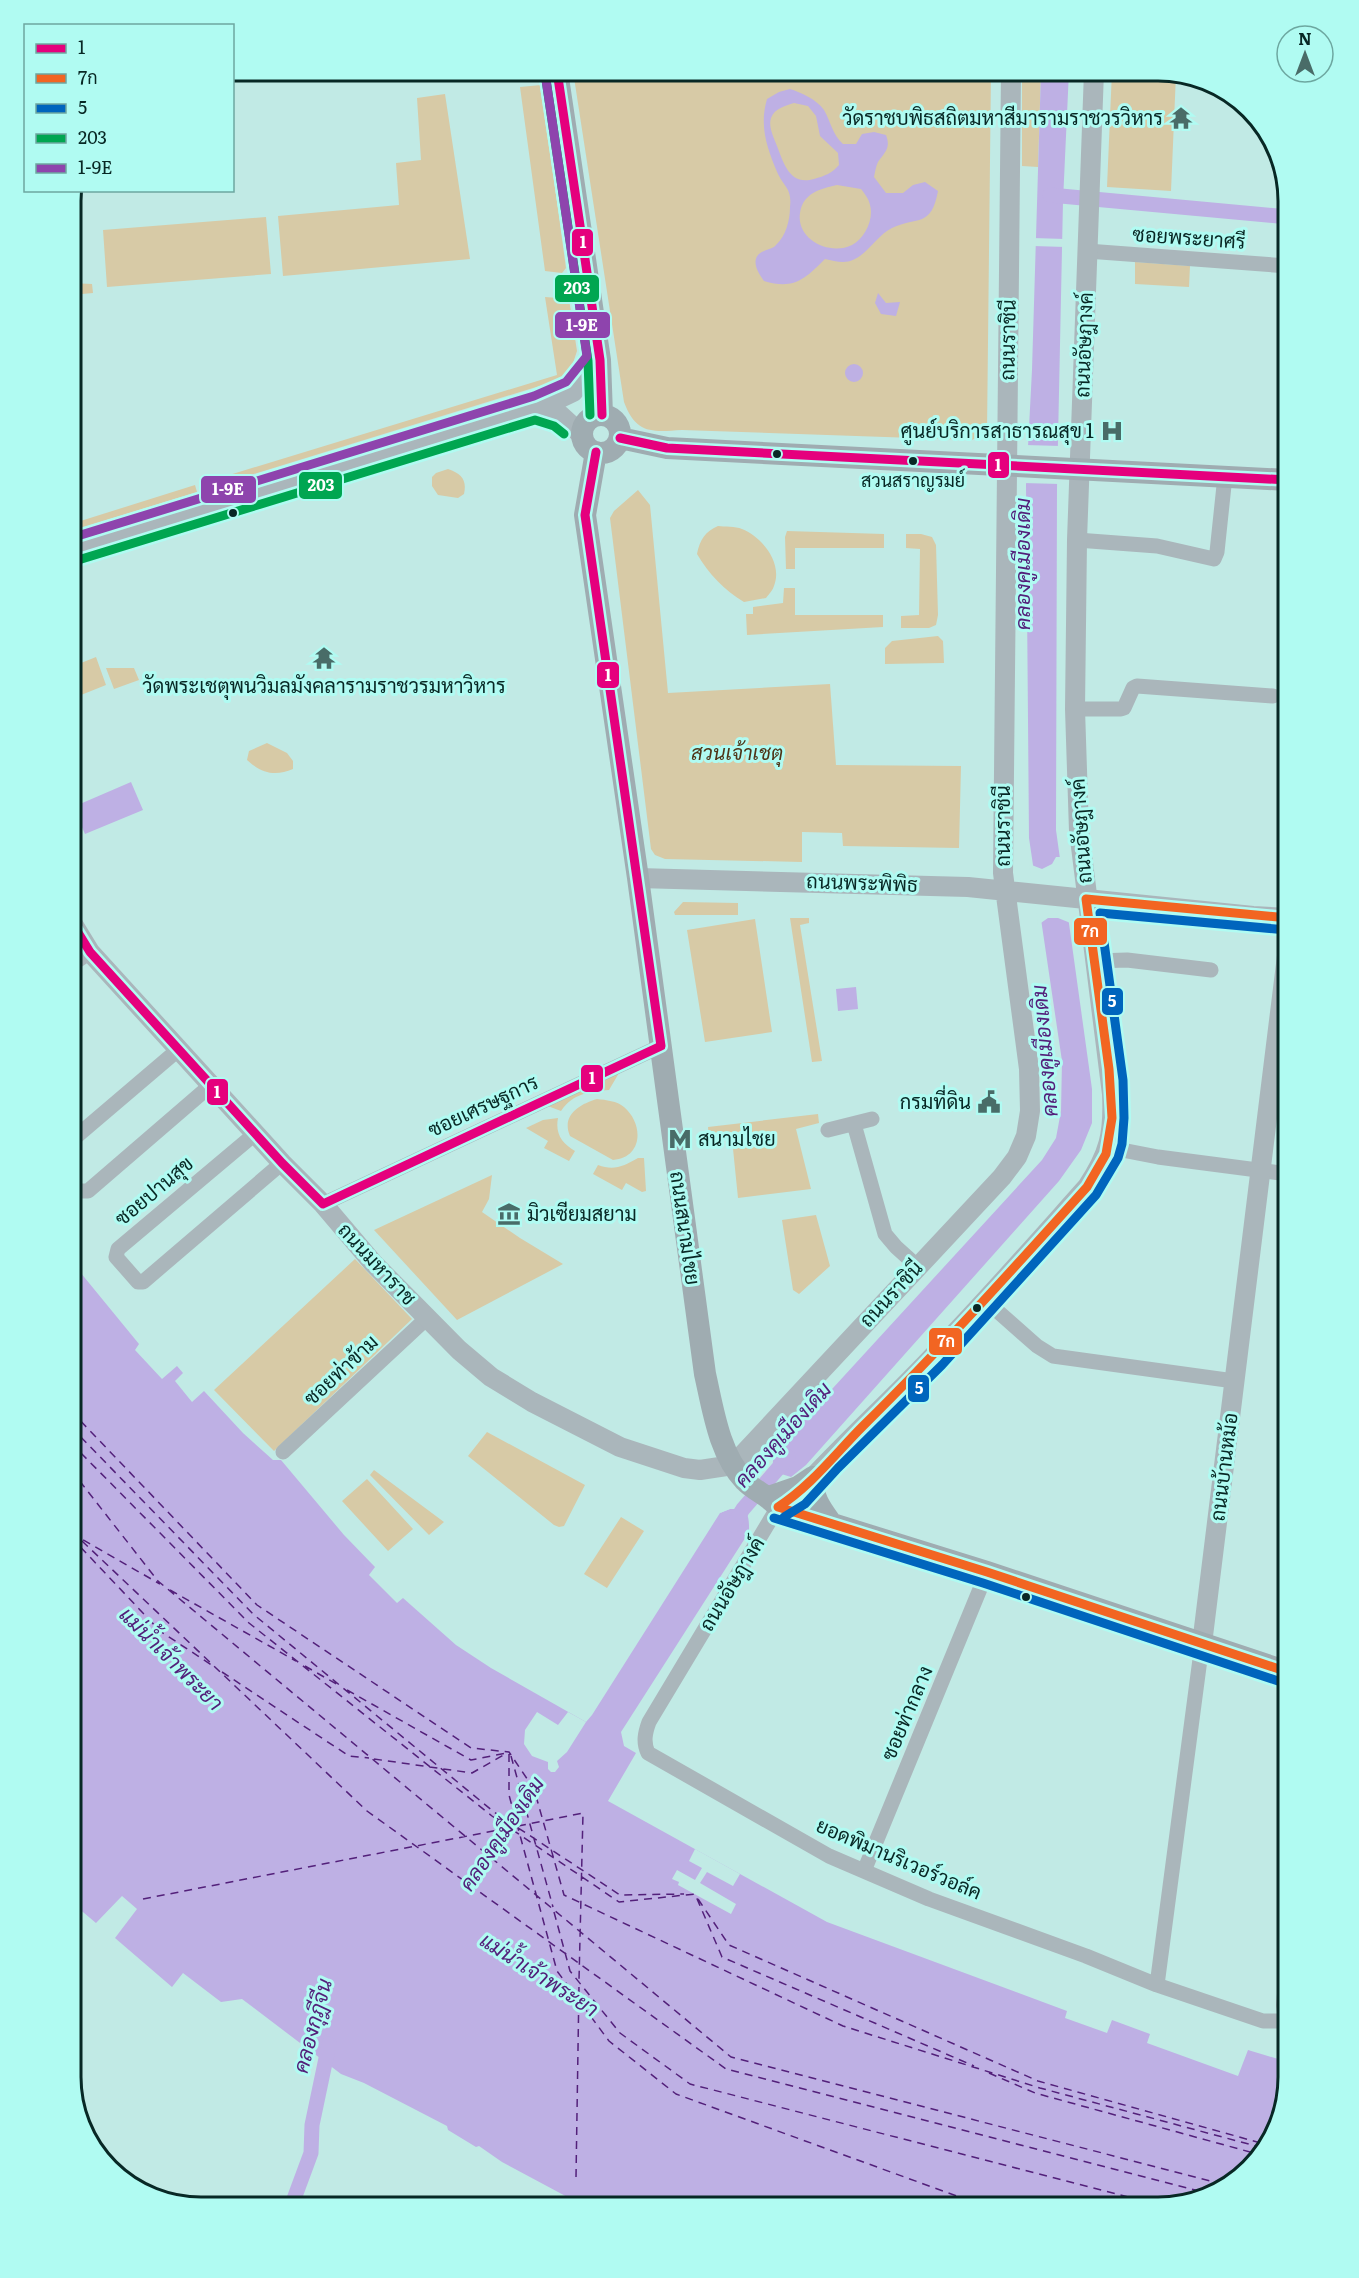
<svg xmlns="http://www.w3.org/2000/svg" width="1359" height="2278" font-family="Literata,Sarabun,serif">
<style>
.green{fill:#d7caa6}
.water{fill:#beb0e4;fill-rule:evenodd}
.pier{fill:#c1eae5}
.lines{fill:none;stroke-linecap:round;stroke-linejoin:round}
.canal{stroke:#beb0e4;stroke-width:15}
.ferry{stroke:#53207a;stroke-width:1.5;stroke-dasharray:8 6;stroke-linecap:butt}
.minor{stroke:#aab6bb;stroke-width:15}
.tertiary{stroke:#aab6bb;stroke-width:20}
.secondary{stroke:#9facb1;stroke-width:22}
.bus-1-casing{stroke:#b0fbf2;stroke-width:14}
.bus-2-casing{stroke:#b0fbf2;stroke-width:14}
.bus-3-casing{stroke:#b0fbf2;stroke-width:14}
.bus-4-casing{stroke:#b0fbf2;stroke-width:14}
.bus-5-casing{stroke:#b0fbf2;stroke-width:14}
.bus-1{stroke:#e5007d;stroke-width:9}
.bus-2{stroke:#f26522;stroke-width:9}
.bus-3{stroke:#0065bd;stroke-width:9}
.bus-4{stroke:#00a651;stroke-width:9}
.bus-5{stroke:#8e44ad;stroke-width:9}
.bus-dot{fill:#082825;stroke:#b0fbf2;stroke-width:2}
.labels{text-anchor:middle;stroke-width:6;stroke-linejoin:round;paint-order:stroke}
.bus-label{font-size:18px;fill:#082825;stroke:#b0fbf2}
.poi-label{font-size:20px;fill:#082825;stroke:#b0fbf2;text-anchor:end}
.street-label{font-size:20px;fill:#082825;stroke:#b0fbf2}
.park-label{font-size:20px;font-style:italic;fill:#4f3417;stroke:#b0fbf2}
.water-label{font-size:21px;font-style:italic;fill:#53207a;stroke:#b0fbf2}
.rim{fill:none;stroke:#082825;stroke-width:3}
.line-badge{stroke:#b0fbf2;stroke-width:2}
.badge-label{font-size:16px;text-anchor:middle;font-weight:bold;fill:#fff}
</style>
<rect width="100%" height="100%" fill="#c1eae5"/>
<path class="green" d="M 573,71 L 991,71 L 987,432 L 972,440 L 682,430 C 651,432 636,434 624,402 Z
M 1022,71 L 1041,71 L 1038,167 L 1022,166 Z
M 1112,71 L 1167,71 L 1176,74 L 1171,191 L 1107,187 Z
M 541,85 L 566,268 L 562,273 L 545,271 L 520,87 Z
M 445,94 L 470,259 L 283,276 L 278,216 L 399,205 L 396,163 L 421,160 L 417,98 Z
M 266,217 L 271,274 L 107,287 L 103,230 Z
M 1135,262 L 1190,266 L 1189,287 L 1135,284 Z
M 71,283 L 92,284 L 93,293 L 71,295 Z
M 567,286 L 577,351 L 571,369 L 559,380 L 228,482 L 226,476 L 557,375 L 545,297 L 558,298 Z
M 448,469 C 462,474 467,480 464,494 L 458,498 L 438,495 L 432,486 L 432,477 L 436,473 Z
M 195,485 L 197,492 L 71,531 L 71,524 Z
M 638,490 L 650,505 L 668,693 L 830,684 L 836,765 L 961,766 L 959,848 L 843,846 L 842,833 L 802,832 L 802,862 L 665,859 L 655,855 L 651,849 L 610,518 L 614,511 Z
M 718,526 C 725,527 735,526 742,529 C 762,537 783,563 774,586 C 773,590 769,594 766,598 L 744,602 C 725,591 708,573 697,554 C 700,539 705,532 718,526 Z
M 787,531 L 884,534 L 884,548 L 795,548 L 795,569 L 786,569 L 785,537 Z
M 906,534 L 921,534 L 932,537 L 936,545 L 938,615 L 936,625 L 929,628 L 901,628 L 901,616 L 919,615 L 920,549 L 906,548 Z
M 784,588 L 795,588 L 795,615 L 883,615 L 883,627 L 747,635 L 746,614 L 753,614 L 753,607 L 783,603 Z
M 938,636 L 943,641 L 944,663 L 885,664 L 885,648 L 892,641 Z
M 96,657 L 106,685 L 71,699 L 71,667 Z
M 106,668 L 134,668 L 139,680 L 114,689 Z
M 267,743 L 287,753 L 293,761 L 293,769 C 275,777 261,773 247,760 L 249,751 Z
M 683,902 L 738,903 L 738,915 L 675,915 L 674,912 Z
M 790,918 L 809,918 L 809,923 L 800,925 L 822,1061 L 812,1062 Z
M 755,919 L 772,1032 L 705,1042 L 687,930 Z
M 619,1073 L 609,1090 C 589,1092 573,1093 561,1111 L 545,1105 Z
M 597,1099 C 606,1100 617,1101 624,1107 C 644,1124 643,1158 613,1160 L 570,1136 C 561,1115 580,1104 597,1099 Z
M 818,1114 L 819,1123 L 796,1129 L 811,1189 L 738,1198 L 732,1139 L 709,1140 L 708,1127 Z
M 558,1118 C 555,1134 562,1143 575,1151 L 569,1161 L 544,1148 L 548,1141 L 526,1128 L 543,1120 Z
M 638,1158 L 644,1158 L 646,1191 L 642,1192 L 626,1183 L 622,1190 L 593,1174 L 598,1165 C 614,1171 624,1166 638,1158 Z
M 492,1175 L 489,1199 L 482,1212 L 520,1238 L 563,1264 L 457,1320 L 374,1230 Z
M 816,1215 L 830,1266 L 799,1294 L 793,1290 L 782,1220 Z
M 355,1259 L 412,1319 L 274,1451 L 214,1390 Z
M 487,1432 L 585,1485 L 564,1526 L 559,1527 L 554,1525 L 468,1456 Z
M 374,1470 L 444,1522 L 429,1535 L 370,1475 Z
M 367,1479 L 413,1529 L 388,1551 L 342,1501 Z
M 621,1517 L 644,1531 L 607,1588 L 584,1574 Z"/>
<path class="water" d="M 1041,71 L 1069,71 L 1063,201 L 1057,488 L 1056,830 L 1092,1089 L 1092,1123 L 1081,1150 L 1059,1181 L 806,1465 L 791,1477 L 775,1472 C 771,1463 773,1455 778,1448 L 1042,1160 L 1056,1138 L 1061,1111 L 1062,1061 L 1029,838 L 1026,485 L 1032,370 Z
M 790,89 C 802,93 816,99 824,110 C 831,122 832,134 843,144 L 856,144 L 862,134 L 874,132 L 886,135 C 891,148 885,152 878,162 C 876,166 875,172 874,177 L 886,193 L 903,193 L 913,185 L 925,182 L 938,191 C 931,228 918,216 892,228 C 875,236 864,262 843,262 C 837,262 831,260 825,259 C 805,279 794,290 764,281 C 757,272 749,257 764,251 C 768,249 774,248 776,245 C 786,236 790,220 790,207 C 792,189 785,188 778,174 C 767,148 759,126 767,99 L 779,92 ZM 794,103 L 808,106 L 816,116 L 820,136 L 838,153 L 839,165 C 832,173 825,176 814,179 C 790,186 784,164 777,146 C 774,138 768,127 771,118 C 775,108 785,106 794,103 ZM 837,185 L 861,189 C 864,193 869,199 870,205 C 874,219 865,238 852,245 C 830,256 796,240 800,213 C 803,193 820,189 837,185 Z
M 878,293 L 886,303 L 900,302 L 896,316 L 881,314 L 875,303 Z
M845 373a9 9 0 1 1 18 0a9 9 0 1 1-18 0Z
M 131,782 L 143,810 L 85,834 L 73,807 Z
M 856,987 L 858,1009 L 838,1011 L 836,989 Z
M 71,1261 L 139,1344 L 135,1350 L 162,1379 L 177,1366 L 183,1373 L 175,1381 L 192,1402 L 204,1391 L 243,1433 L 273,1460 L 281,1460 L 344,1535 L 375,1567 L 369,1575 L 397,1603 L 403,1598 L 456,1645 L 491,1668 L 586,1722 L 592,1715 L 720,1513 C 742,1503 750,1506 749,1532 L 621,1732 L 624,1746 L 636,1753 L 608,1801 L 827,1922 L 1067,2011 L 1065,2018 L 1107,2033 L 1112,2020 L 1150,2034 L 1147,2043 L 1238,2076 L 1248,2050 L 1288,2062 L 1288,2078 L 1267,2149 L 1216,2194 L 1158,2207 L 586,2207 L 502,2162 L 479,2146 L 476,2147 L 448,2130 L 447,2126 L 364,2083 L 341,2074 L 242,1999 L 221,2002 L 183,1973 L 172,1987 L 115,1938 L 137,1909 L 122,1896 L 96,1923 L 71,1902 Z"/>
<path class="pier" d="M 1033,238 L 1065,239 L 1065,247 L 1033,246 Z
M 1025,445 L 1061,446 L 1060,484 L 1023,483 Z
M 1056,857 L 1063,857 L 1073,924 L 1058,918 L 1048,918 L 1038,925 L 1029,864 L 1042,869 L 1052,864 Z
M 737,1504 L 744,1506 L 751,1511 L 752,1526 L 749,1532 L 750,1518 L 748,1513 L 743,1509 L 730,1509 L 720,1513 L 724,1508 Z
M 537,1712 L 558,1725 L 568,1712 L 586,1722 L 567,1752 L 557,1761 L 559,1767 L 555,1772 L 551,1772 L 548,1769 L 548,1762 L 532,1756 L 524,1744 L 525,1730 Z
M 695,1849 L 740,1874 L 733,1886 L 707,1872 L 700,1883 L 736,1904 L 731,1914 L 678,1885 L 679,1882 L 672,1879 L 677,1870 L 695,1880 L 702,1868 L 689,1861 Z"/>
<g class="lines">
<path class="canal" d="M 1050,195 L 1288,217
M 733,1525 L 743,1509 L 788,1457
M 291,2207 L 311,2153 L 312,2125 L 329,2044"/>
<path class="ferry" d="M 71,1411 L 257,1605 L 471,1748 L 509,1752 L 534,1789 L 564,1895 L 843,2026 L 1040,2088 L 1267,2149
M 71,1427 L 253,1614 L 494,1812 L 620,1895 L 684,1894
M 71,1443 L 249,1623 L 492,1816 L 619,1902 L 695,1894 L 722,1957 L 974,2066
M 71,1470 L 158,1581 L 731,2057 L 1226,2185
M 71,1526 L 79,1537
M 71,1533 L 160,1584
M 71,1537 L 160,1631 L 213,1666
M 82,1541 L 367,1811 L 726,2069 L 1214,2195
M 170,1590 L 296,1661
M 305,1666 L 338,1685
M 222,1672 L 349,1756 L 369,1758
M 347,1690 L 471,1760 L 506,1753
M 509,1754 L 509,1795 L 557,1971 L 609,2041 L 676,2094 L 987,2207
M 511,1756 L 553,1907
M 374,1759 L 472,1773 L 507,1753
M 518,1826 L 583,1813 L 579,1980
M 143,1899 L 514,1827
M 698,1899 L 729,1945 L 1038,2081 L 1268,2145
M 554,1912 L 570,1971 L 620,2033 L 690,2084 L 1163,2206
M 989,2073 L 1035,2093 L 1261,2155
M 576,2177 L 579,1985"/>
<path class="minor" d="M 1087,251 L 1288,266
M 1077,540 L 1157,546 L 1214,559 L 1217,552 L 1225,476
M 1075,709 L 1121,709 L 1124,708 L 1133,688 L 1137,686 L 1273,696
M 1096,961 L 1127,960 L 1211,970
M 71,965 L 90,952
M 1268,1110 L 1288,1113
M 854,1124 L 885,1234 L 896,1247 L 917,1266
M 828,1130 L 872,1119
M 256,1133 L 118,1249 L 116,1257 L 138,1282 L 143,1282 L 282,1163
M 71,1141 L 179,1049
M 1110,1145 L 1122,1150 L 1158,1157 L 1288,1174
M 71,1184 L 77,1191 L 88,1191 L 211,1085
M 323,1204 L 661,1046
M 986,1301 L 1037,1346 L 1053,1356 L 1234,1381
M 283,1452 L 427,1318
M 778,1507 L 649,1722 C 645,1733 643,1742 648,1753 L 829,1856 L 929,1899 L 1086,1956 L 1157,1985 L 1263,2021 L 1288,2021
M 864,1871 L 987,1572
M 1157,1985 L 1202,1644"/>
<path class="tertiary" d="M 538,407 L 560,415 L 583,436
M 71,550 L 550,403 L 573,392 L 600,360
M 638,878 L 968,887 L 1253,916 L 1288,918
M 71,921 L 90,952 L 282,1163 L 323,1204 L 373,1263 L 459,1350 L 491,1377 L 532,1402 L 620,1447 L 684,1468 L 700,1470 L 733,1465 L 1002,1177 L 1017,1157 L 1026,1136 L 1030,1111 L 1029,1069 L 1003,873 L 1011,71
M 804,1487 C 846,1441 893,1399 936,1353 C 988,1299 1037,1243 1087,1187 C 1109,1154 1114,1134 1112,1094 L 1079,831 L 1075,709 L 1077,540 L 1094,71
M 1202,1644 L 1288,948
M 1288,2017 L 1286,2005 L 1288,1982"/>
<path class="secondary" d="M 557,71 L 600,360 L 602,415
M582 434a19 19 0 1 1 38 0a19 19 0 1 1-38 0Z
M 620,438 L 667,448 L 1288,480
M 596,452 L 585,515 L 638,878 L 705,1374 C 713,1409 719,1454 745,1481 C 754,1491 767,1494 778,1507 L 987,1572 L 1288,1672
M 813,1477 C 812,1498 821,1509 832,1524
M 769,1497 L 798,1487 L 813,1477"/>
<g class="bus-1-casing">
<path id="bus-1" d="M 557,71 L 600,360 L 602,415
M 620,438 L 667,448 L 1288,480
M 71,921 L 90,952 L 282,1163 L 323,1204 L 661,1046 L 585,515 L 596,452"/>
</g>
<g class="bus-2-casing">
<path id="bus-2" d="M 778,1507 C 811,1486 836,1453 863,1426 C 941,1349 1014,1268 1087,1187 L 1106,1154 L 1112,1118 L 1109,1069 L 1086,899 L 1288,918
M 778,1507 L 987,1572 L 1288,1672"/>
</g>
<g class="bus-3-casing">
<path id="bus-3" d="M 784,1517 L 805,1504 L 838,1468 L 942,1365 L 1096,1195 L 1118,1158 L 1122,1144 L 1124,1118 L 1123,1080 L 1100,913 L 1287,930
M 774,1518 L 983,1583 L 1284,1683"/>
</g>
<g class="bus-4-casing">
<path id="bus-4" d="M 545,73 L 588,361 L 590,415
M 75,561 L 535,420 L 554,426 L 564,434"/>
</g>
<g class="bus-5-casing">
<path id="bus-5" d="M 71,538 L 534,396 L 566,382 L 587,356 L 545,73"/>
</g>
<use href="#bus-1" class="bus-1"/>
<use href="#bus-2" class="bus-2"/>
<use href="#bus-3" class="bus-3"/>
<use href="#bus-4" class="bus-4"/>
<use href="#bus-5" class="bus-5"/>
</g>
<defs>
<g id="temple-bare" transform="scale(1.8)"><path d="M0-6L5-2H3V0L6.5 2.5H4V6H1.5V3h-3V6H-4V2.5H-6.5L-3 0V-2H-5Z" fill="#496c68" stroke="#b0fbf2" stroke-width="2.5" paint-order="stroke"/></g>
<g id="hospital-bare" transform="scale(1.8)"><path d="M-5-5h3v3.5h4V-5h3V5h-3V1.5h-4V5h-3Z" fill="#496c68" stroke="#b0fbf2" stroke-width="2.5" paint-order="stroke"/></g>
<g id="civic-bare" transform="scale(1.8)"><path d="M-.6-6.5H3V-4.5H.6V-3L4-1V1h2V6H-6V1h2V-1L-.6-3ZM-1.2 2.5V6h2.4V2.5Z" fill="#496c68" stroke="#b0fbf2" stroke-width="2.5" paint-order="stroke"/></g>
<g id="metro-bare" transform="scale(1.8)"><path d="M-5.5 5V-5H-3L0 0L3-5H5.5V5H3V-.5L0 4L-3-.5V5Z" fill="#496c68" stroke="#b0fbf2" stroke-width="2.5" paint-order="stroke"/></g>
<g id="museum-bare" transform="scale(1.8)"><path d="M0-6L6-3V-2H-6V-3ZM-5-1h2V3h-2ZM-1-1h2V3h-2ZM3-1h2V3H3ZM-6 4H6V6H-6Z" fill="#496c68" stroke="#b0fbf2" stroke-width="2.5" paint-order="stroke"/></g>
</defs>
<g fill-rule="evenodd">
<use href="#temple-bare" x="1181" y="118"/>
<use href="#hospital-bare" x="1112" y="431"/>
<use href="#temple-bare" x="324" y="658"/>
<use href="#civic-bare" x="989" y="1102"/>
<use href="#metro-bare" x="680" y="1139"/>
<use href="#museum-bare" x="509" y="1214"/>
</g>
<g class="bus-dot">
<circle cx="777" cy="454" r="5"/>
<circle cx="913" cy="461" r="5"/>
<circle cx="233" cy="513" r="5"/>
<circle cx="977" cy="1308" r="5"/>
<circle cx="1026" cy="1597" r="5"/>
</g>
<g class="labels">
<g class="bus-label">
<text x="913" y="487">สวนสราญรมย์</text>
</g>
<g class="poi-label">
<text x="1163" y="125">วัดราชบพิธสถิตมหาสีมารามราชวรวิหาร</text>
<text x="1094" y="438">ศูนย์บริการสาธารณสุข 1</text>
<text x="324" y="693" text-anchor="middle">วัดพระเชตุพนวิมลมังคลารามราชวรมหาวิหาร</text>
<text x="971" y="1109">กรมที่ดิน</text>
<text x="698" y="1146" text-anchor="start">สนามไชย</text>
<text x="527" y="1221" text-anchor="start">มิวเซียมสยาม</text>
</g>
<g class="street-label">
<text transform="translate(1189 238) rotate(4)" y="7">ซอยพระยาศรี</text>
<text transform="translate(1008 340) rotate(-89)" y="7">ถนนราชินี</text>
<text transform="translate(1084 345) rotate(-88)" y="7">ถนนอัษฎางค์</text>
<text transform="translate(1003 826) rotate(-90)" y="7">ถนนราชินี</text>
<text transform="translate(1081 831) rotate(-94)" y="7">ถนนอัษฎางค์</text>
<text transform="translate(862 883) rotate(2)" y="7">ถนนพระพิพิธ</text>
<text transform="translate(483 1106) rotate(-25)" y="7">ซอยเศรษฐการ</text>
<text transform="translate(154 1191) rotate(-40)" y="7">ซอยปานสุข</text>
<text transform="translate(685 1228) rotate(82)" y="7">ถนนสนามไชย</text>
<text transform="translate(377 1264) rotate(47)" y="7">ถนนมหาราช</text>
<text transform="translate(891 1294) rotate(-47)" y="7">ถนนราชินี</text>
<text transform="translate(341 1370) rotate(-43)" y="7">ซอยท่าข้าม</text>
<text transform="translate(1224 1467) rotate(-83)" y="7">ถนนบ้านหม้อ</text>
<text transform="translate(732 1584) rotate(-59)" y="7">ถนนอัษฎางค์</text>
<text transform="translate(907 1713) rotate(-67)" y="7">ซอยท่ากลาง</text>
<text transform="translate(899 1859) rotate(23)" y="7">ยอดพิมานริเวอร์วอล์ค</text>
</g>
<g class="park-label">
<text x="737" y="760">สวนเจ้าเชตุ</text>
</g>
<g class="water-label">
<text transform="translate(1023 564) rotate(-90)" y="7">คลองคูเมืองเดิม</text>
<text transform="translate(1045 1051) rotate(-95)" y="7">คลองคูเมืองเดิม</text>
<text transform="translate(783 1435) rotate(-48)" y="7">คลองคูเมืองเดิม</text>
<text transform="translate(171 1659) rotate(45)" y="7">แม่น้ำเจ้าพระยา</text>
<text transform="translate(502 1834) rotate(-56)" y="7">คลองคูเมืองเดิม</text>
<text transform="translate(539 1975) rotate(33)" y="7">แม่น้ำเจ้าพระยา</text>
<text transform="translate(313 2026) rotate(-75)" y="7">คลองกุฎีจีน</text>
</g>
</g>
<path d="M0 0H1359V2278H0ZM201 81H1158A120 120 0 0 1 1278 201V2077A120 120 0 0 1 1158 2197H201A120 120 0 0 1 81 2077V201A120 120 0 0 1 201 81Z" fill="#b0fbf2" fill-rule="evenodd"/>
<path class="rim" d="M201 81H1158A120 120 0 0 1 1278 201V2077A120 120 0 0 1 1158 2197H201A120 120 0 0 1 81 2077V201A120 120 0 0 1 201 81Z"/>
<g class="line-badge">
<rect x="571" y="228" width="23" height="29" rx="6" fill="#e5007d"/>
<rect x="554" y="274" width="46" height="29" rx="6" fill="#00a651"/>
<rect x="554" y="311" width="57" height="28" rx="6" fill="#8e44ad"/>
<rect x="987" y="451" width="23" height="28" rx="6" fill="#e5007d"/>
<rect x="298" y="471" width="45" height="29" rx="6" fill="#00a651"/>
<rect x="200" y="475" width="57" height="29" rx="6" fill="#8e44ad"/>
<rect x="596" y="661" width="24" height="28" rx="6" fill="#e5007d"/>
<rect x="1073" y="917" width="35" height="29" rx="6" fill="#f26522"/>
<rect x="1101" y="987" width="23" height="29" rx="6" fill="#0065bd"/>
<rect x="580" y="1064" width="24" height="29" rx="6" fill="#e5007d"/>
<rect x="206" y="1078" width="23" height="28" rx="6" fill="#e5007d"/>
<rect x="928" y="1327" width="35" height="29" rx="6" fill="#f26522"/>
<rect x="907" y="1374" width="23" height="29" rx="6" fill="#0065bd"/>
</g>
<g class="badge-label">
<text x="583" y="248">1</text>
<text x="577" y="294">203</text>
<text x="582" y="331">1-9E</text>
<text x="998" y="471">1</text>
<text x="321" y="491">203</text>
<text x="228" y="495">1-9E</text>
<text x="608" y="681">1</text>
<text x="1090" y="937">7ก</text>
<text x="1112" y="1007">5</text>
<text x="592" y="1084">1</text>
<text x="217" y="1098">1</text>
<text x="946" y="1347">7ก</text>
<text x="919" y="1394">5</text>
</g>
<rect x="24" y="24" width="210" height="168" fill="#b0fbf2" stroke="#6da7a0" stroke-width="1.5"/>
<rect x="36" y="44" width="30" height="9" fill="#e5007d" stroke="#6da7a0" stroke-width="1.5"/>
<text x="78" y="54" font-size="18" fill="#082825">1</text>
<rect x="36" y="74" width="30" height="9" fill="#f26522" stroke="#6da7a0" stroke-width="1.5"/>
<text x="78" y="84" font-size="18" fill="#082825">7ก</text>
<rect x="36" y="104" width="30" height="9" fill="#0065bd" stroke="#6da7a0" stroke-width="1.5"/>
<text x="78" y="114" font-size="18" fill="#082825">5</text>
<rect x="36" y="134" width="30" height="9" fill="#00a651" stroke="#6da7a0" stroke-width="1.5"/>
<text x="78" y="144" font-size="18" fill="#082825">203</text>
<rect x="36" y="164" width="30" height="9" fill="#8e44ad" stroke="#6da7a0" stroke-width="1.5"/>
<text x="78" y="174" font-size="18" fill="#082825">1-9E</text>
<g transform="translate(1305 54)"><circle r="28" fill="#b0fbf2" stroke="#6da7a0" stroke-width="1.5"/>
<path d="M0-4.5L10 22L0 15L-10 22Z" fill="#496c68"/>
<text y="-9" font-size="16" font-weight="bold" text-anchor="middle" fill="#082825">N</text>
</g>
</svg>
